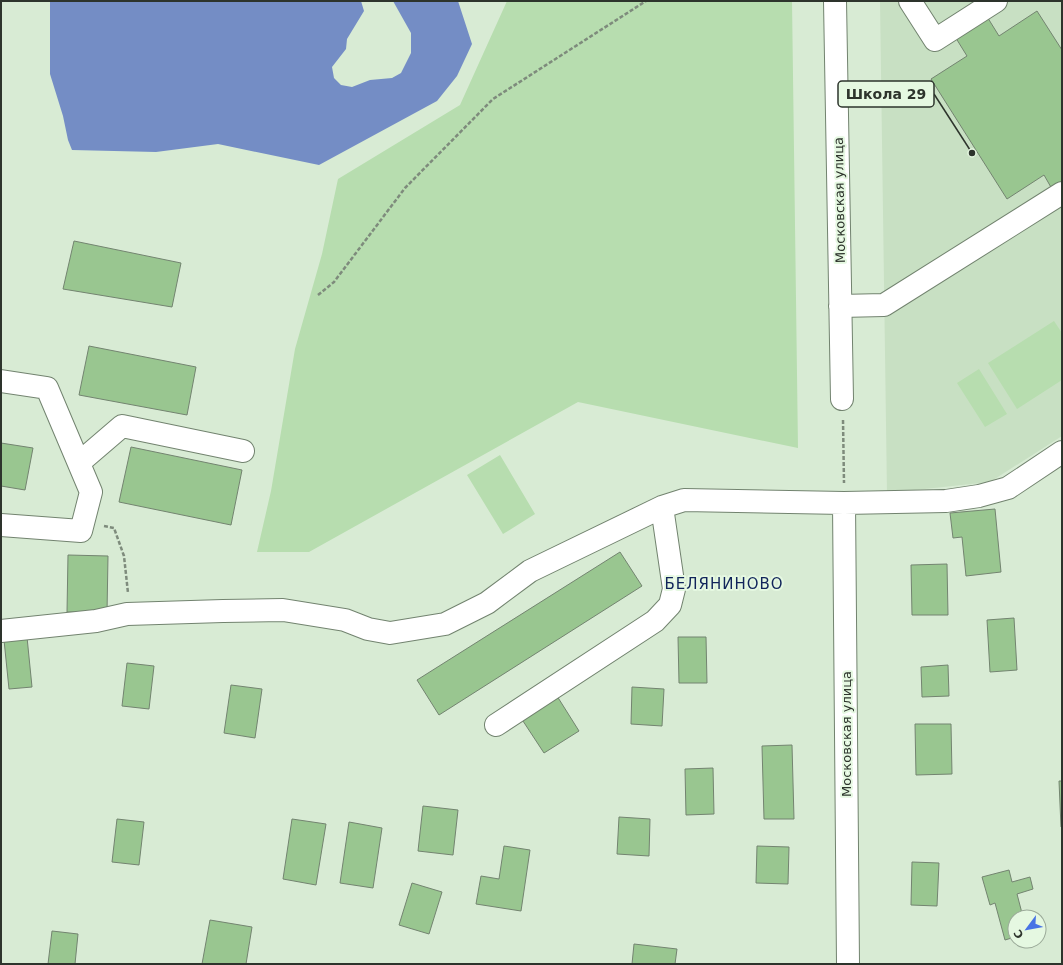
<svg xmlns="http://www.w3.org/2000/svg" width="1063" height="965" font-family="'DejaVu Sans',sans-serif">
<style>
.built{fill:#c8e0c3}
.green{fill:#b7ddaf}
.water{fill:#748dc5}
.building{fill:#99c690;stroke:#738470}
.lines{fill:none;stroke-linecap:round;stroke-linejoin:round}
.minor-casing{stroke:#72836f;stroke-width:24}
.path{stroke:#7e8b7c;stroke-width:2.5;stroke-dasharray:4 2;stroke-linecap:butt}
.minor{stroke:#fff;stroke-width:22}
.labels{text-anchor:middle;stroke-width:4;stroke-linejoin:round;paint-order:stroke}
.street-label{font-size:13px;fill:#2d342c;stroke:#e5f8e1}
.quarter-label{font-size:15px;letter-spacing:1px;fill:#11245a;stroke:#e5f8e1}
.leader{fill:none;stroke:#2d342c;stroke-width:1.5}
.callout-dot{fill:#2d342c;stroke:#e5f8e1;stroke-width:1.5}
.callout{fill:#e5f8e1;stroke:#2d342c;stroke-width:1.5}
.callout-label{font-size:14px;text-anchor:middle;font-weight:bold;fill:#2d342c}
</style>
<rect width="100%" height="100%" fill="#d8ebd4"/>
<path class="built" d="M 880,1 L 1062,1 L 1062,436 L 990,482 L 887,493 Z"/>
<path class="green" d="M 507,1 L 792,1 L 798,448 L 578,402 L 309,552 L 257,552 L 271,491 L 295,349 L 322,254 L 338,179 L 460,105 Z
M 1054,321 L 1062,333 L 1062,380 L 1017,409 L 988,363 Z
M 979,369 L 1007,414 L 985,427 L 957,383 Z
M 500,455 L 535,514 L 503,534 L 467,475 Z"/>
<path class="water" d="M 50,1 L 361,1 L 364,11 L 347,39 L 346,49 L 332,67 L 334,78 L 341,85 L 352,87 L 370,80 L 392,78 L 401,73 L 411,53 L 411,33 L 393,1 L 458,1 L 472,44 L 457,76 L 437,101 L 319,165 L 218,144 L 156,152 L 72,150 L 68,140 L 63,116 L 50,74 Z"/>
<path class="building" d="M 1037,11 L 1062,50 L 1062,183 L 1052,189 L 1044,175 L 1007,199 L 931,79 L 967,56 L 954,35 L 986,15 L 999,36 Z
M 74,241 L 181,263 L 172,307 L 63,289 Z
M 89,346 L 196,367 L 187,415 L 79,395 Z
M 1,443 L 33,448 L 25,490 L 1,486 Z
M 131,447 L 242,470 L 231,525 L 119,502 Z
M 995,509 L 1001,572 L 966,576 L 962,537 L 953,538 L 950,513 Z
M 620,552 L 642,586 L 439,715 L 417,680 Z
M 68,555 L 108,556 L 107,613 L 67,612 Z
M 947,564 L 948,615 L 912,615 L 911,565 Z
M 1014,618 L 1017,670 L 990,672 L 987,620 Z
M 27,637 L 32,687 L 9,689 L 4,640 Z
M 678,637 L 706,637 L 707,683 L 679,683 Z
M 127,663 L 154,666 L 149,709 L 122,706 Z
M 948,665 L 949,696 L 922,697 L 921,667 Z
M 231,685 L 262,689 L 255,738 L 224,733 Z
M 632,687 L 664,689 L 662,726 L 631,724 Z
M 557,696 L 579,731 L 544,753 L 521,718 Z
M 915,724 L 951,724 L 952,774 L 916,775 Z
M 792,745 L 794,819 L 764,819 L 762,746 Z
M 713,768 L 714,814 L 686,815 L 685,769 Z
M 1059,781 L 1062,781 L 1062,827 L 1061,827 Z
M 423,806 L 458,810 L 453,855 L 418,851 Z
M 619,817 L 650,819 L 649,856 L 617,854 Z
M 117,819 L 144,822 L 139,865 L 112,862 Z
M 292,819 L 326,824 L 316,885 L 283,879 Z
M 349,822 L 382,828 L 373,888 L 340,883 Z
M 504,846 L 530,850 L 521,911 L 476,904 L 481,876 L 499,879 Z
M 757,846 L 789,847 L 788,884 L 756,883 Z
M 912,862 L 939,863 L 937,906 L 911,905 Z
M 1009,870 L 1012,882 L 1030,877 L 1033,889 L 1017,894 L 1023,917 L 1015,917 L 1015,937 L 1005,940 L 995,903 L 990,905 L 982,877 Z
M 412,883 L 442,892 L 429,934 L 399,925 Z
M 210,920 L 252,927 L 246,964 L 202,964 Z
M 52,931 L 78,934 L 75,964 L 48,964 Z
M 634,944 L 677,949 L 675,964 L 632,964 Z"/>
<g class="lines">
<g class="minor-casing">
<path id="minor" d="M 835,1 L 842,399
M 910,1 L 935,40 L 996,1
M 840,306 L 884,305 L 1062,193
M 1,381 L 47,388 L 91,492 L 81,531 L 1,525
M 80,462 L 122,426 L 243,451
M 844,503 L 848,964
M 1,631 L 96,621 L 127,614 L 223,611 L 283,610 L 345,620 L 368,629 L 390,633 L 445,624 L 487,603 L 530,571 L 662,507 L 684,500 L 844,503 L 946,501 L 979,496 L 1008,488 L 1062,452
M 496,725 L 655,621 L 670,605 L 674,589 L 662,507"/>
</g>
<path class="path" d="M 318,295 L 334,282 L 405,188 L 493,99 L 646,1
M 843,420 L 844,483
M 104,526 L 114,528 L 124,556 L 128,593"/>
<use href="#minor" class="minor"/>
</g>
<g class="labels">
<g class="street-label">
<text transform="translate(839 200) rotate(-91)" y="5">Московская улица</text>
<text transform="translate(846 734) rotate(-90)" y="5">Московская улица</text>
</g>
<g class="quarter-label">
<text x="724" y="589">БЕЛЯНИНОВО</text>
</g>
</g>
<path class="leader" d="M972 153L934 94"/>
<circle class="callout-dot" cx="972" cy="153" r="4"/>
<rect class="callout" x="838" y="81" width="96" height="26" rx="4"/>
<g class="callout-label">
<text x="886" y="99">Школа 29</text>
</g>
<rect width="1063" height="965" fill="none" stroke="#2d342c" stroke-width="4"/>
<g transform="translate(1027 929) rotate(238)"><circle r="19" fill="#e5f8e1" stroke="#9baa99"/>
<path d="M0-3L7 15L0 10L-7 15Z" fill="#4873e5"/>
<text y="-6" font-size="11" font-weight="bold" text-anchor="middle" fill="#2d342c">С</text>
</g>
</svg>
